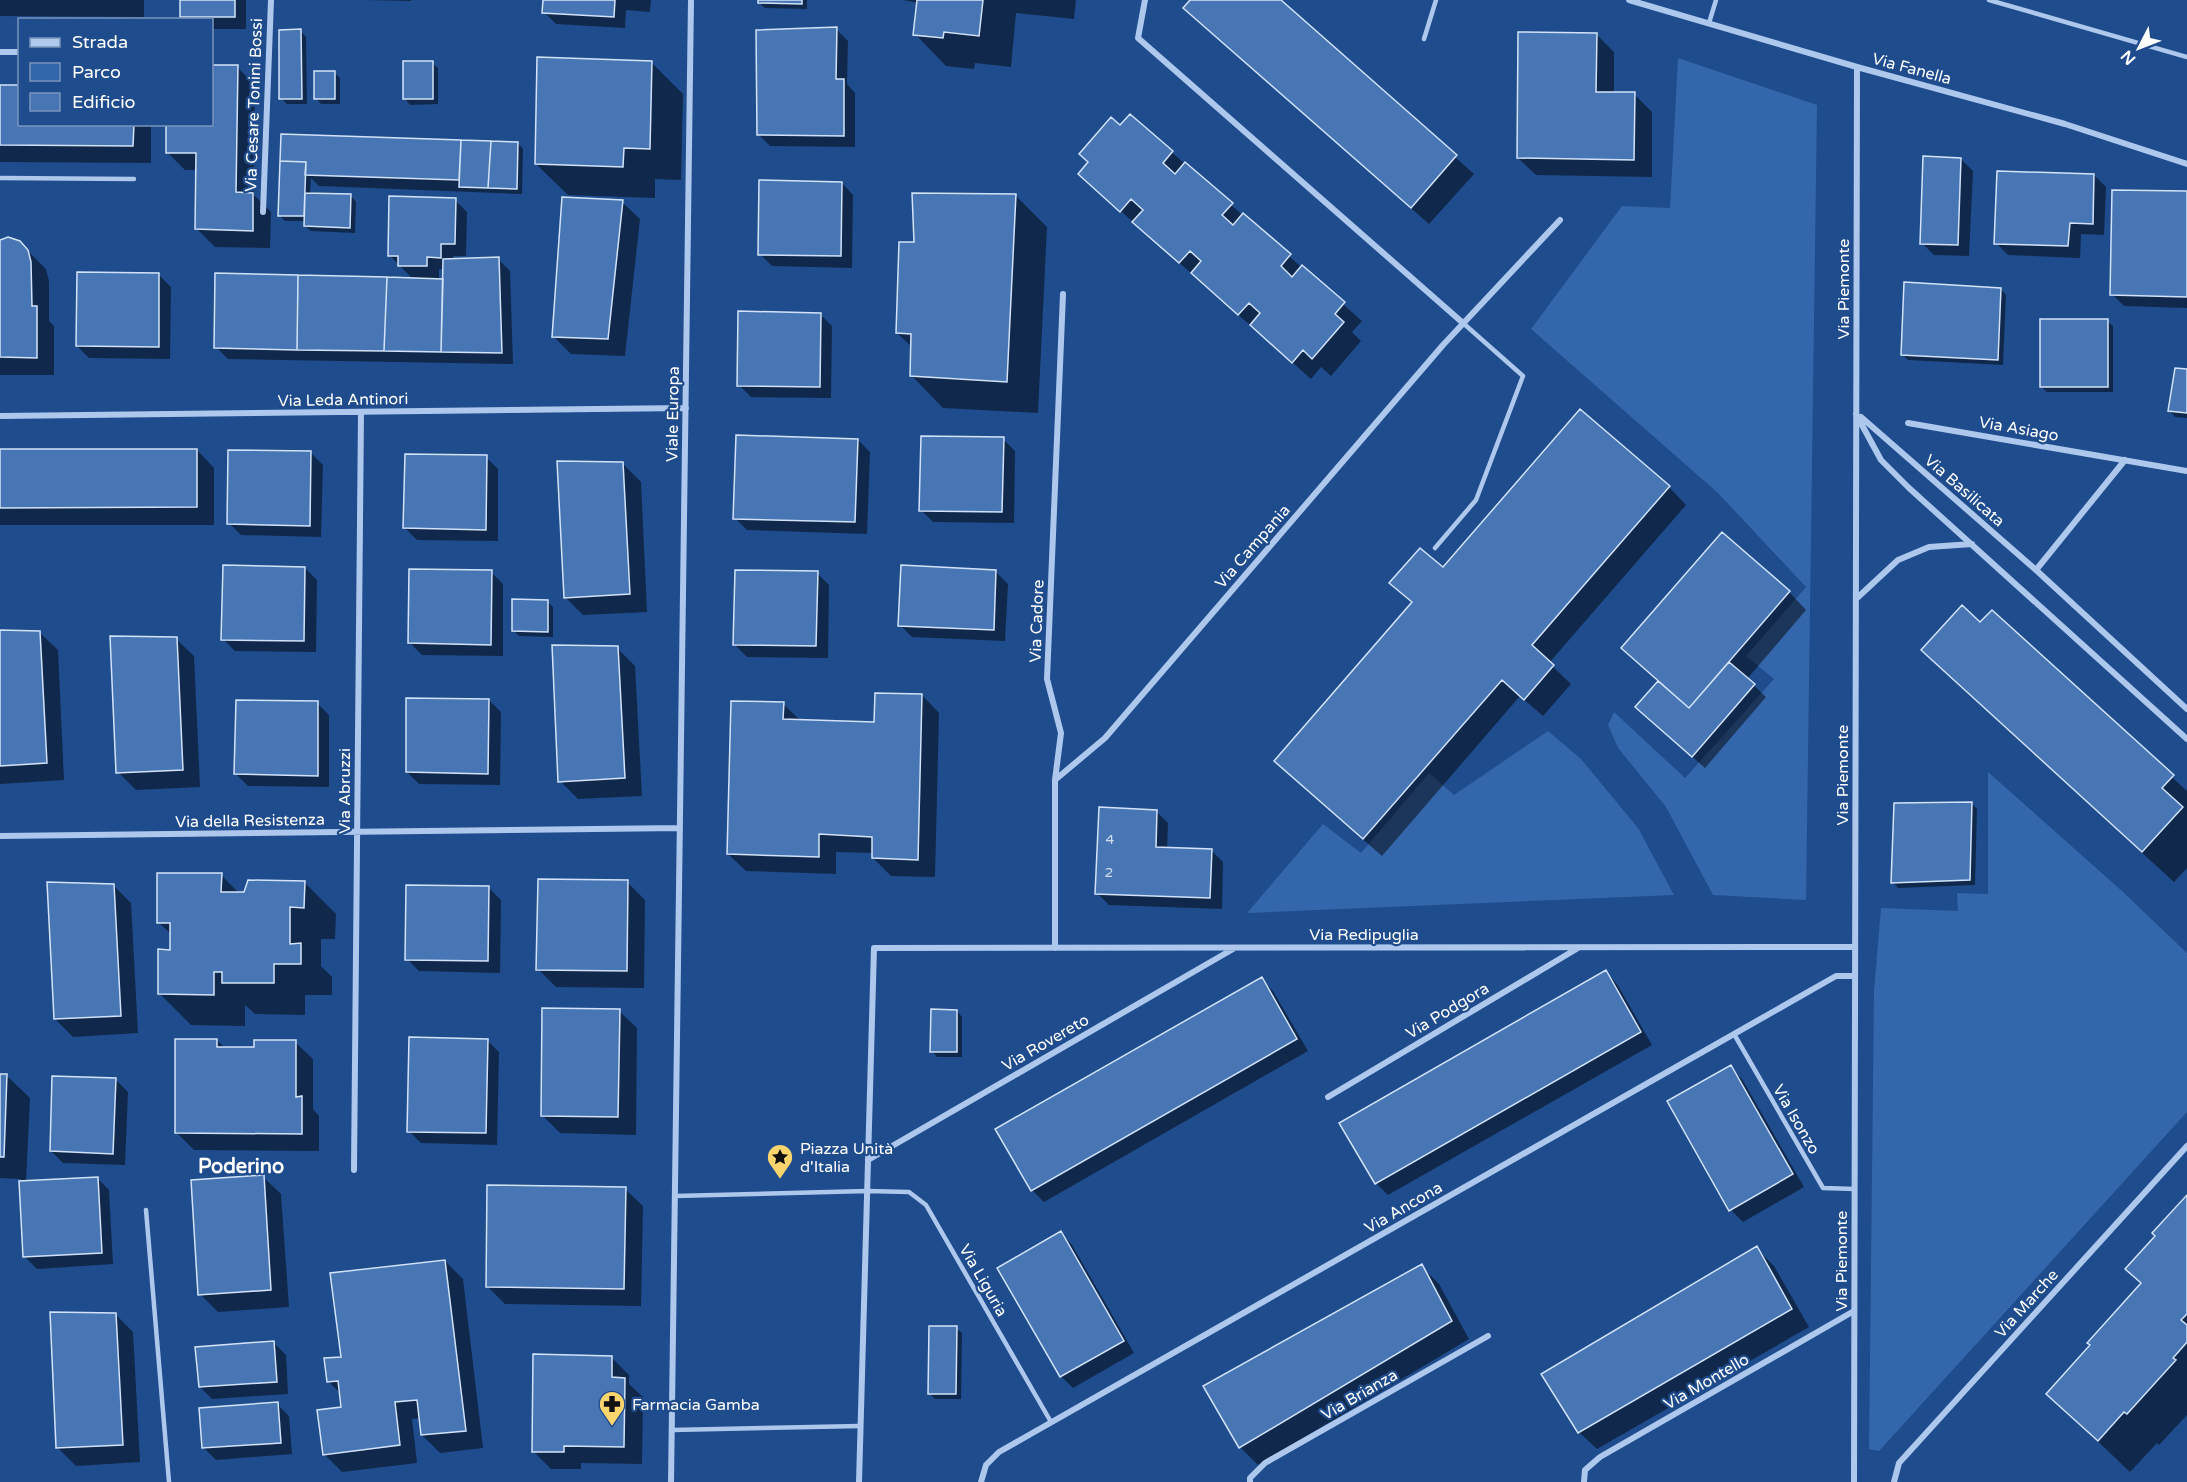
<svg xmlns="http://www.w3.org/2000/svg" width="2187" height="1482" font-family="'Varela Round',sans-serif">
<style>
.green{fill:#36a}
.shadow{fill:#0007;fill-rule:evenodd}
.building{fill:#4876b4;stroke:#d2e3f9;stroke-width:1.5}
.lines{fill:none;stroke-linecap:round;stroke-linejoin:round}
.lane{stroke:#adc8ec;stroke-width:4.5}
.street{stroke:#adc8ec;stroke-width:6}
.labels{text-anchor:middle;stroke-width:4.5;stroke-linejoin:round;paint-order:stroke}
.number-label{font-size:14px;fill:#d1ddec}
.street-label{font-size:16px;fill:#fff;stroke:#1f4c8d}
.poi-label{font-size:16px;fill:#fff;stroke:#1f4c8d;text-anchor:start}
.quarter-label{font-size:20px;font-weight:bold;fill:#fff;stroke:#1f4c8d}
</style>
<rect width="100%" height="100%" fill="#1f4c8d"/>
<path class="green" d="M 1678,58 L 1817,105 L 1806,900 L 1713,895 L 1666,807 L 1618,748 L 1608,725 L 1614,712 L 1685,778 L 1774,679 L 1746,656 L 1806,587 L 1718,493 L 1531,329 L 1622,206 L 1670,208 Z
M 1548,731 L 1581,759 L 1638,828 L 1674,895 L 1247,913 L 1323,824 L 1361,853 L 1429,773 L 1454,795 Z
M 1988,772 L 2122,891 L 2187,953 L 2187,1112 L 1879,1451 L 1869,1449 L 1874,991 L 1881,908 L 1958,911 L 1957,893 L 1988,894 Z"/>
<path class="shadow" d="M 0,0 L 144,0 L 144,17 L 0,16 Z
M 182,0 L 246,0 L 246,29 L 212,29 L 212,20 L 185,20 L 182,17 Z
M 365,0 L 411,0 L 411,1 Z
M 545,0 L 651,0 L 650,12 L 626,10 L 625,28 L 556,24 L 544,12 Z
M 759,0 L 807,0 L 807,9 L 765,8 L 759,3 Z
M 903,0 L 1076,0 L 1074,19 L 1016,13 L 1011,67 L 975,63 L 974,69 L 946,66 L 915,34 L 918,3 Z
M 1192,0 L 1279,0 L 1474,174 L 1429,224 L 1203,25 Z
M 836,29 L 848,41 L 847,84 L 855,93 L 855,147 L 770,146 L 758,134 Z
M 301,31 L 306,37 L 307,104 L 287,104 L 281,98 Z
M 1596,34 L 1614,52 L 1614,94 L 1634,94 L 1652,112 L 1652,177 L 1536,175 L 1518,158 Z
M 651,62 L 683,94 L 681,180 L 655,179 L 655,198 L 568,195 L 536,164 Z
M 432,63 L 438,68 L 438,104 L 410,105 L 405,99 Z
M 212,66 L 237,67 L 255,85 L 254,195 L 271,212 L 270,248 L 215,247 L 197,229 L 197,170 L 185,170 L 167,152 L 212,124 Z
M 335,73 L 340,78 L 340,104 L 321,104 L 316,98 Z
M 0,87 L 20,124 L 151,124 L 151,163 L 0,162 Z
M 1131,116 L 1362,321 L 1352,332 L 1361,341 L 1331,376 L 1321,367 L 1311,379 L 1098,191 L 1120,128 Z
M 282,136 L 518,143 L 523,149 L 522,194 L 319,186 L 311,178 L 310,195 L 351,196 L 356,202 L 355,233 L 311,231 L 305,226 L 305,221 L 285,221 L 279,215 Z
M 1961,159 L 1973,171 L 1969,256 L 1934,255 L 1922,243 Z
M 2094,175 L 2106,187 L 2104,235 L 2081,234 L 2080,258 L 2008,255 L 1996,243 Z
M 842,183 L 853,195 L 852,268 L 772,266 L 760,254 Z
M 2187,193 L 2187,308 L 2124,306 L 2112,294 Z
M 1016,196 L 1047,227 L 1038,413 L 943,408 L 912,376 L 912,347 L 897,333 L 915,244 Z
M 455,200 L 467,212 L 466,256 L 453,256 L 453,260 L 498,259 L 510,271 L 513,364 L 228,359 L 216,347 L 414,280 L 389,255 ZM 439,269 L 445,269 L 445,280 L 439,280 Z
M 622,202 L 640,219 L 625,356 L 571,354 L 554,337 Z
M 0,241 L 19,242 L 46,269 L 49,281 L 49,321 L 54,326 L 54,375 L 0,375 Z
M 159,275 L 171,287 L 170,359 L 89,358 L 77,346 Z
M 2001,289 L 2006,295 L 2003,365 L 1908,360 L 1902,354 Z
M 820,314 L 832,326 L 831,398 L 751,397 L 739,385 Z
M 2107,321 L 2113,326 L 2113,392 L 2047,392 L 2041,387 Z
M 2187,371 L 2187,418 L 2175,417 L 2170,411 Z
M 1003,439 L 1015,451 L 1014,523 L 933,522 L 921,510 Z
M 858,440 L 870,452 L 867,534 L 747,530 L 735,518 Z
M 197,450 L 214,468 L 214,525 L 0,525 L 0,451 Z
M 311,453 L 323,465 L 321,537 L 241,535 L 229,523 Z
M 486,457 L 498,469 L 498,541 L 417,540 L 405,528 Z
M 623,464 L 641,482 L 647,612 L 583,615 L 566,598 Z
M 1669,487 L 1686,505 L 1549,663 L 1571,684 L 1543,716 L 1520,696 L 1382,856 L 1294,779 L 1413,603 L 1392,582 L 1443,569 Z
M 305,568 L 317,580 L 316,652 L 235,651 L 223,639 Z
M 491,572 L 503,584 L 503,656 L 422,655 L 410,643 Z
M 996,572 L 1008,584 L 1005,641 L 912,637 L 900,625 Z
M 817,573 L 829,585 L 828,658 L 747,657 L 735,645 Z
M 1789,592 L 1806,610 L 1747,679 L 1766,697 L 1705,768 L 1637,707 L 1659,682 L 1623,648 Z
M 547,601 L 553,607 L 553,637 L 519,636 L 513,630 Z
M 1992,612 L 2187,791 L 2187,868 L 2174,882 L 1955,682 L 1923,650 L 1980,624 Z
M 0,632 L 40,633 L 58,650 L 64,780 L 0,784 Z
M 176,639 L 194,656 L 200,787 L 136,790 L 118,772 Z
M 617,648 L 635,666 L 642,796 L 578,799 L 560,781 Z
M 922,695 L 939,713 L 935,877 L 891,876 L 873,858 L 873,853 L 836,852 L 836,874 L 746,871 L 728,854 L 783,704 L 801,721 L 876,724 Z
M 489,700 L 501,712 L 500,785 L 419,784 L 407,772 Z
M 317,703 L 329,715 L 329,787 L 248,786 L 236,774 Z
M 1971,803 L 1977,809 L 1975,885 L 1898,888 L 1893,882 Z
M 1156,811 L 1168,823 L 1167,849 L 1211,850 L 1223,862 L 1222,909 L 1109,905 L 1097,893 Z
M 221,875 L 240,894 L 304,882 L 336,914 L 335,939 L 321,939 L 321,966 L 332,977 L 332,995 L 305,995 L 305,1015 L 255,1014 L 245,1005 L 245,1026 L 191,1025 L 159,993 L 171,951 L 172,935 L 158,922 Z
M 627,882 L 645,900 L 644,988 L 556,987 L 538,969 Z
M 113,885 L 131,903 L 138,1033 L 73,1037 L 55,1019 Z
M 489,888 L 501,900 L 500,973 L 419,971 L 407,959 Z
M 1606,972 L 1617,984 L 1652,1045 L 1388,1195 L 1377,1184 L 1342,1123 Z
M 1261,979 L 1273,991 L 1308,1051 L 1044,1202 L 1032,1190 L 997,1130 Z
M 619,1011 L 637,1028 L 636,1135 L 560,1133 L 542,1115 Z
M 957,1011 L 962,1017 L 962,1057 L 937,1057 L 932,1051 Z
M 217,1040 L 225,1048 L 255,1049 L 295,1042 L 313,1059 L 313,1109 L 319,1116 L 319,1151 L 194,1150 L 176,1132 Z
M 487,1040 L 499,1052 L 497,1145 L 421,1143 L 409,1131 Z
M 1730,1067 L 1742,1079 L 1804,1187 L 1743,1222 L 1731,1210 L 1669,1102 Z
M 0,1075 L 6,1075 L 30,1098 L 26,1182 L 97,1178 L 109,1190 L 113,1264 L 37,1269 L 25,1257 L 21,1179 L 0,1178 Z
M 116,1080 L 128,1092 L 125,1165 L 63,1163 L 51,1151 Z
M 263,1177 L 281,1194 L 289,1307 L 218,1312 L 200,1294 Z
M 625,1189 L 643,1206 L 641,1306 L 505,1304 L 487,1286 Z
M 2187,1197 L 2187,1415 L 2159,1445 L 2157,1443 L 2130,1472 L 2048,1394 L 2092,1345 L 2142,1284 L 2157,1236 Z
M 1061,1233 L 1072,1245 L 1134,1353 L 1073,1388 L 1061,1376 Z
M 1756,1248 L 1774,1266 L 1809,1327 L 1597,1449 L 1579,1432 Z
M 445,1261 L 463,1279 L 483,1448 L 440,1453 L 422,1435 L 421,1418 L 412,1419 L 417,1463 L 342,1472 L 324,1454 L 343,1409 L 341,1394 L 329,1382 L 342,1358 Z
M 1421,1266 L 1439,1284 L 1469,1339 L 1258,1465 L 1240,1447 Z
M 115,1314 L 133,1332 L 140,1462 L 76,1466 L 58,1448 Z
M 956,1328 L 962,1333 L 961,1399 L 935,1399 L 929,1393 Z
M 274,1343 L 286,1355 L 288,1394 L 212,1399 L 200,1387 Z
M 611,1357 L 629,1375 L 629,1384 L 643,1397 L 642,1464 L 581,1463 L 581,1469 L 551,1469 L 533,1451 Z
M 277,1404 L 289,1416 L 292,1454 L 216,1460 L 204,1448 Z"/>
<path class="building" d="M 180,0 L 235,0 L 235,17 L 180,17 Z
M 543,0 L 615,0 L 614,17 L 542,13 Z
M 758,0 L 802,0 L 802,4 L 758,3 Z
M 917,0 L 983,0 L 979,36 L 944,32 L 943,38 L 913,35 Z
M 1190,0 L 1281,0 L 1457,155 L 1411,208 L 1183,8 Z
M 837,27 L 836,79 L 844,79 L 844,136 L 757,135 L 756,30 Z
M 301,29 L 302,99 L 279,99 L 279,30 Z
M 1518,32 L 1597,33 L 1596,92 L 1635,92 L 1634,160 L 1517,158 Z
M 537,57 L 652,61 L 650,149 L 624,148 L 623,167 L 535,164 Z
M 403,61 L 433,61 L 433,99 L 403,99 Z
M 212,65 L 238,65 L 236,192 L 253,193 L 253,231 L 195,229 L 196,153 L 166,153 L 166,124 L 212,124 Z
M 314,71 L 335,71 L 335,99 L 314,99 Z
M 0,85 L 20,85 L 20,124 L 134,124 L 133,146 L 0,145 Z
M 1130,114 L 1173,151 L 1163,163 L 1175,174 L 1185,162 L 1233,203 L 1222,215 L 1233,225 L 1243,213 L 1291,254 L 1281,266 L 1292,277 L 1302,265 L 1345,302 L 1335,314 L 1344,322 L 1312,359 L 1303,350 L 1292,363 L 1250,325 L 1260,313 L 1249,303 L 1238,315 L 1191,273 L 1201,261 L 1190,251 L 1179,263 L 1132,222 L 1143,210 L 1131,199 L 1120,212 L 1078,174 L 1088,162 L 1079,154 L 1111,117 L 1120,125 Z
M 281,134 L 461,140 L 459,180 L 305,175 L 306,162 L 280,161 Z
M 461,140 L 491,141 L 488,188 L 459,187 Z
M 491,141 L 518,142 L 517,189 L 488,188 Z
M 1923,156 L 1961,158 L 1958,245 L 1920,244 Z
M 280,161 L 306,162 L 304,216 L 278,216 Z
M 1997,171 L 2094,174 L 2093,224 L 2070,223 L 2068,246 L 1994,244 Z
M 759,180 L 842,182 L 841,256 L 758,255 Z
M 2112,190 L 2187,191 L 2187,297 L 2110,295 Z
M 305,193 L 351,194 L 350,228 L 304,226 Z
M 912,193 L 1016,194 L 1007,382 L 910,376 L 911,334 L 896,333 L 899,242 L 914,242 Z
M 389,196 L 456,198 L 455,244 L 441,244 L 441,258 L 427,257 L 427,266 L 398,266 L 398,256 L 388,256 Z
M 562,197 L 623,200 L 608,339 L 552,337 Z
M 8,237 L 20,241 L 28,250 L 31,262 L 32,306 L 37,306 L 37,358 L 0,357 L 0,240 Z
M 499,257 L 502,353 L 441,352 L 443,259 Z
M 77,272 L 159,273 L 159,347 L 76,346 Z
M 215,273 L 298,275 L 297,350 L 214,348 Z
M 298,275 L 387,277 L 384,351 L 297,350 Z
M 387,277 L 443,279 L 441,352 L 384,351 Z
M 1904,282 L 2001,288 L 1998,360 L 1901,355 Z
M 738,311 L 821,313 L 820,387 L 737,386 Z
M 2040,319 L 2108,319 L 2108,387 L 2040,387 Z
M 2175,368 L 2187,369 L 2187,413 L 2168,411 Z
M 1580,409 L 1670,486 L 1532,645 L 1554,665 L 1524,700 L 1502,680 L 1363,839 L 1274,761 L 1412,602 L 1389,583 L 1420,548 L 1443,567 Z
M 736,435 L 858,439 L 855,522 L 733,519 Z
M 921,436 L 1004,437 L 1002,512 L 919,511 Z
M 0,449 L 197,449 L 197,507 L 0,508 Z
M 228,450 L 311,451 L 310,526 L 227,524 Z
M 405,454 L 487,455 L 486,530 L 403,528 Z
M 557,461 L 623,462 L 630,594 L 564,598 Z
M 1722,532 L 1790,591 L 1689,708 L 1621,648 Z
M 223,565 L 305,567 L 304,641 L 221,640 Z
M 901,565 L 996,570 L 994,630 L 898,626 Z
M 409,569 L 492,570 L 491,645 L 408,643 Z
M 735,570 L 818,571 L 816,646 L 733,645 Z
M 512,599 L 548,600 L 548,632 L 512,631 Z
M 1962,605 L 1980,622 L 1992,610 L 2174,775 L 2162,788 L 2183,807 L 2142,852 L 1921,650 Z
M 0,630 L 40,631 L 47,763 L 0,766 Z
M 110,636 L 177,637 L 183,770 L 116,773 Z
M 552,645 L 618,646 L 625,778 L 558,782 Z
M 1729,662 L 1755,684 L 1692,757 L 1635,707 L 1658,681 L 1689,708 Z
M 875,693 L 922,694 L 918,860 L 872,858 L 872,837 L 819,834 L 819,857 L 727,854 L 731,701 L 784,702 L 783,719 L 874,722 Z
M 406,698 L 489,699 L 488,774 L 406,772 Z
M 236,700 L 318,701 L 318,776 L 234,774 Z
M 1972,802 L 1970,880 L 1891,883 L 1894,803 Z
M 1099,807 L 1157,810 L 1156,847 L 1212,849 L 1210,898 L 1095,894 Z
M 157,873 L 222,873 L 221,892 L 244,892 L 248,880 L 305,881 L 304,908 L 290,907 L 290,944 L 301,943 L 301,964 L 274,964 L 274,983 L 222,983 L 222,972 L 214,972 L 214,995 L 158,994 L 158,949 L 170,950 L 170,923 L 157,923 Z
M 538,879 L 628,880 L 627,971 L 536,970 Z
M 47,882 L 114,884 L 121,1016 L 54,1019 Z
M 406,885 L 489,886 L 488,961 L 405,960 Z
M 1606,970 L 1641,1032 L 1375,1184 L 1339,1123 Z
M 1262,977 L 1297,1039 L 1031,1191 L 995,1129 Z
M 542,1008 L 620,1009 L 618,1117 L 541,1116 Z
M 931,1009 L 957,1010 L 957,1052 L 930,1052 Z
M 409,1037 L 488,1039 L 486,1133 L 407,1132 Z
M 175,1039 L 217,1039 L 217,1047 L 254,1047 L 254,1040 L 296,1040 L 296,1097 L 302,1096 L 302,1134 L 175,1133 Z
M 1731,1065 L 1793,1174 L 1729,1211 L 1667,1101 Z
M 0,1074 L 7,1074 L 4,1157 L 0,1157 Z
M 52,1076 L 116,1078 L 113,1154 L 50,1151 Z
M 264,1175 L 271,1290 L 198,1295 L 191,1180 Z
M 98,1177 L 102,1253 L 23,1257 L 19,1181 Z
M 487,1185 L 626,1187 L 624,1289 L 486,1287 Z
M 2187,1195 L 2187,1314 L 2181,1320 L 2187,1325 L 2187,1342 L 2173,1358 L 2176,1360 L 2127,1414 L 2124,1412 L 2098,1441 L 2046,1394 L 2090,1345 L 2087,1343 L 2141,1283 L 2125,1269 L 2155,1236 L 2152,1233 Z
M 1061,1231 L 1124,1341 L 1060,1377 L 997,1268 Z
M 1757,1246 L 1792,1309 L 1578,1433 L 1541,1374 Z
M 445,1260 L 466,1431 L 421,1435 L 417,1400 L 395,1402 L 400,1445 L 323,1455 L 317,1410 L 341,1407 L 338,1381 L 327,1382 L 324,1358 L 341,1357 L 330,1273 Z
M 1422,1264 L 1452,1321 L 1239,1448 L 1203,1386 Z
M 50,1312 L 116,1313 L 123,1445 L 56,1448 Z
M 929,1326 L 957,1326 L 956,1394 L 928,1394 Z
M 274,1341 L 277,1382 L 199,1387 L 195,1347 Z
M 533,1354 L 612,1356 L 612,1377 L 625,1378 L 624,1447 L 564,1446 L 564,1452 L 532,1452 Z
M 278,1402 L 281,1443 L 202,1448 L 199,1408 Z"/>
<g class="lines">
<path class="lane" d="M 1989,0 L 2187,57
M 1709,23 L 1716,0
M 1424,39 L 1436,0
M 0,178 L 134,179
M 1435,548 L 1476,500 L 1523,376 L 1463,323
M 1734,1034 L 1823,1188 L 1855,1189
M 675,1196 L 867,1191 L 909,1192 L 926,1205 L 1051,1422
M 146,1210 L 169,1482
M 672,1430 L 860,1426"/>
<path class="street" d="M 1145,0 L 1138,38 L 1463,323
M 1629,0 L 1857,67 L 2065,124 L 2187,164
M 0,52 L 20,52
M 263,212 L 271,0
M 1856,414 L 1881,460 L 1909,488 L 2187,739
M 0,416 L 686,408
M 1861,417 L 2036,570 L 2187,709
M 1908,423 L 2187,471
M 2036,570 L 2125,460
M 1856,599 L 1898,560 L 1929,547 L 1972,544
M 1055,780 L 1105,738 L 1443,345 L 1560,220
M 0,836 L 680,828
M 1055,948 L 1055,780 L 1061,733 L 1047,679 L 1063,294
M 1328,1097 L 1578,948
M 868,1160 L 1233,949
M 354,1170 L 361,412
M 671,1482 L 691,0
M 859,1482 L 874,948 L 1855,947
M 981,1482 L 986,1465 L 999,1452 L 1836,976 L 1855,976
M 1250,1482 L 1250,1478 L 1265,1463 L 1488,1336
M 1584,1482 L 1585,1470 L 1600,1457 L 1854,1311
M 1854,1482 L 1857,67
M 1894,1482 L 1899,1463 L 2187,1146"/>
</g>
<defs>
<g id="sight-pin" transform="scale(1.35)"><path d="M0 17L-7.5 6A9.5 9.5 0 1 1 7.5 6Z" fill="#fad56d" stroke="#1f4c8d"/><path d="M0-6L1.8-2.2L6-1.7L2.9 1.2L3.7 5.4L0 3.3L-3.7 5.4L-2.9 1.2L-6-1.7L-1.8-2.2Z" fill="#111"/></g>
<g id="pharmacy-pin" transform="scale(1.35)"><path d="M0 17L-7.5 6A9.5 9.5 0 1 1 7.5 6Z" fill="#fad56d" stroke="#1f4c8d"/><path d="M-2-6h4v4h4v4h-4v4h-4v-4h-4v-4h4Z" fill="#111"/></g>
</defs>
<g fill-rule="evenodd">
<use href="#sight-pin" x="780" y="1157"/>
<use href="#pharmacy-pin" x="612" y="1404"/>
</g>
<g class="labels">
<g class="number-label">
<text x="1110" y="844">4</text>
<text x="1109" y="877">2</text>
</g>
<g class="street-label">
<text transform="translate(1912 68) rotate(15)" y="6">Via Fanella</text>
<text transform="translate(253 105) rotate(-88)" y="6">Via Cesare Tonini Bossi</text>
<text transform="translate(1843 289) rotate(-90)" y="6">Via Piemonte</text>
<text transform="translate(343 399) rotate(-1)" y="6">Via Leda Antinori</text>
<text transform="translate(672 414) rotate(-89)" y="6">Viale Europa</text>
<text transform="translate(2019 428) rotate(10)" y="6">Via Asiago</text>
<text transform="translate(1965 490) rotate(41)" y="6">Via Basilicata</text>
<text transform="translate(1252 546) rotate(-49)" y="6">Via Campania</text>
<text transform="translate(1036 621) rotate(-88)" y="6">Via Cadore</text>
<text transform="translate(1842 775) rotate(-90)" y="6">Via Piemonte</text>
<text transform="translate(344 791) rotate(-90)" y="6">Via Abruzzi</text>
<text transform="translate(250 820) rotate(-1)" y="6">Via della Resistenza</text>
<text x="1364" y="940">Via Redipuglia</text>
<text transform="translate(1447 1010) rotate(-31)" y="6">Via Podgora</text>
<text transform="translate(1045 1042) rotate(-30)" y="6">Via Rovereto</text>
<text transform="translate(1797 1119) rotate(60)" y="6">Via Isonzo</text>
<text transform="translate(1403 1207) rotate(-30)" y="6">Via Ancona</text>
<text transform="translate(1841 1261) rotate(-90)" y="6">Via Piemonte</text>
<text transform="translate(984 1280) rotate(60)" y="6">Via Liguria</text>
<text transform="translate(2026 1303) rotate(-48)" y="6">Via Marche</text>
<text transform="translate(1706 1381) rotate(-30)" y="6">Via Montello</text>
<text transform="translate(1359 1394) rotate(-30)" y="6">Via Brianza</text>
</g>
<g class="poi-label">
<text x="800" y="1154">Piazza Unità<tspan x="800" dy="18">d'Italia</tspan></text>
<text x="632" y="1410">Farmacia Gamba</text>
</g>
<g class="quarter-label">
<text x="241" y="1173">Poderino</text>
</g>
</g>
<rect x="18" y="18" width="195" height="108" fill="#1f4c8d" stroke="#7994bb" stroke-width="1.5"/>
<rect x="30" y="38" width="30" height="9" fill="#adc8ec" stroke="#7994bb" stroke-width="1.5"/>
<text x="72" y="48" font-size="18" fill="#ffffff">Strada</text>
<rect x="30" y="63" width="30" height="18" fill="#3366aa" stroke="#7994bb" stroke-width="1.5"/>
<text x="72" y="78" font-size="18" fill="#ffffff">Parco</text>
<rect x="30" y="93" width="30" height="18" fill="#4876b4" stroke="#7994bb" stroke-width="1.5"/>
<text x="72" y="108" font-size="18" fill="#ffffff">Edificio</text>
<g transform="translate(2139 48) rotate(228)" stroke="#1f4c8d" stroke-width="4.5" paint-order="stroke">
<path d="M0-4.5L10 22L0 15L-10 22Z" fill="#ffffff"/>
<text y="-9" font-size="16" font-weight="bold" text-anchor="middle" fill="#ffffff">N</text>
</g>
</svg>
